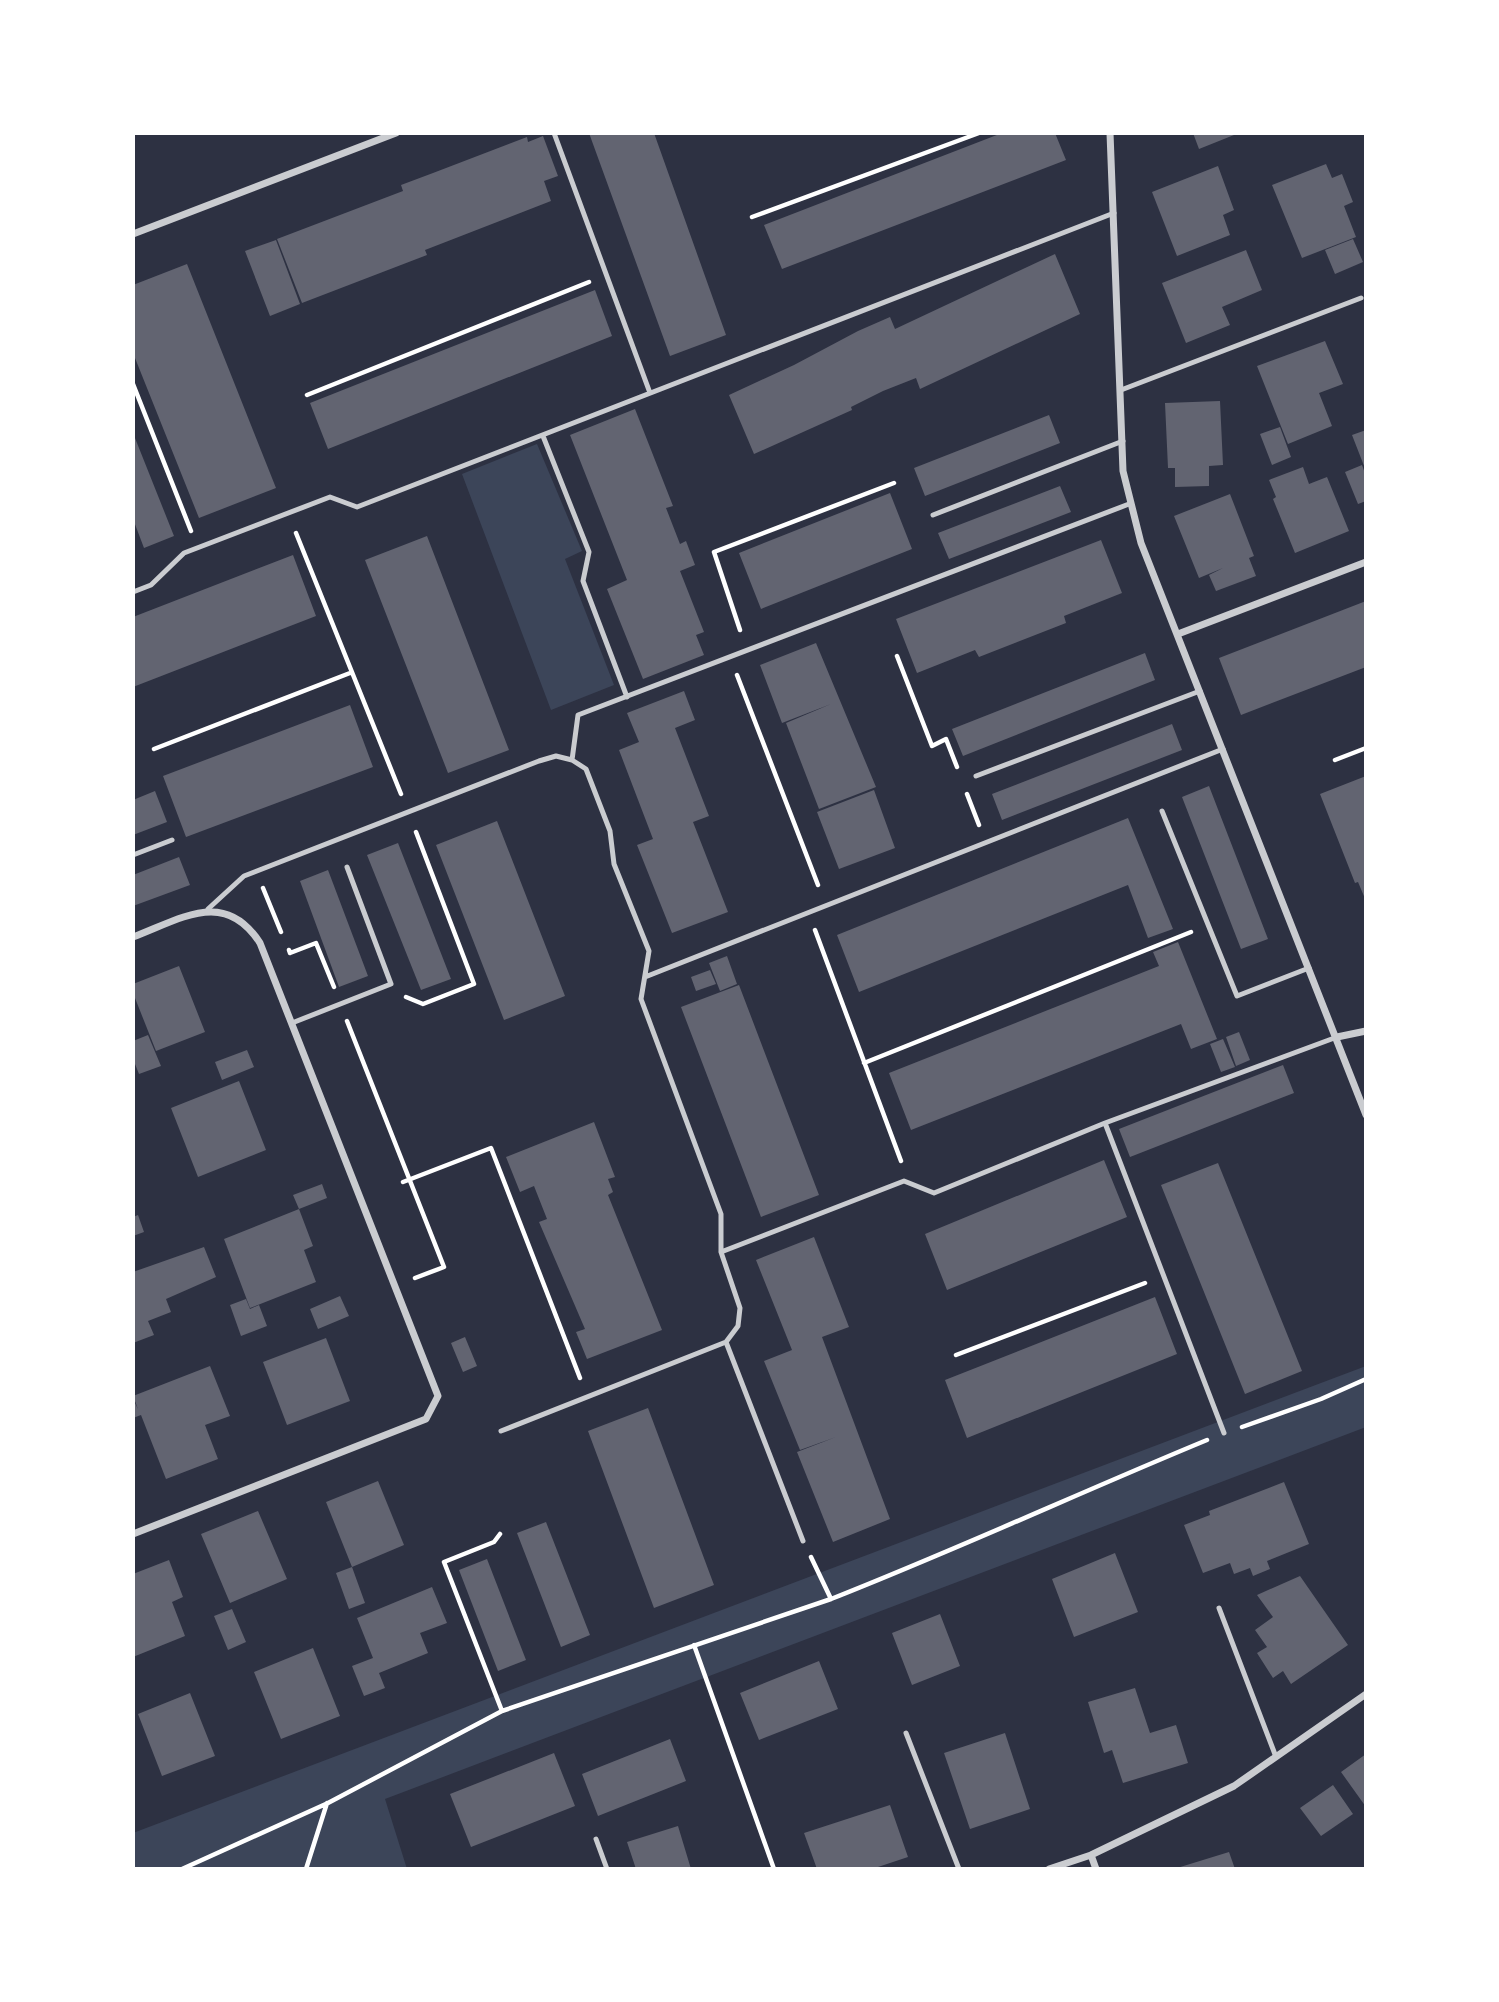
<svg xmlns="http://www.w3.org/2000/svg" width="1499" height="2002" font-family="'PT Serif',serif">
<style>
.green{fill:#3c4559}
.building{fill:#626471}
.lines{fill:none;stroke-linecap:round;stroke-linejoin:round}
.path{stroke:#fff;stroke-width:4.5}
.service{stroke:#caccd0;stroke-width:5}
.minor{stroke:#caccd0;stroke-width:7}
</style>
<rect width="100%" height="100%" fill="#2d3142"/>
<path class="green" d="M 537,444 L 582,551 L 565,559 L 614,685 L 551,710 L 462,474 Z
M 1366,1366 L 1366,1427 L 385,1799 L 407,1869 L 133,1869 L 133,1833 Z"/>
<path class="building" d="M 589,133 L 654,133 L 726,335 L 670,356 Z
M 1002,133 L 1055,133 L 1066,160 L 782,269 L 764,225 Z
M 1193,133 L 1239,133 L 1199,149 Z
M 543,136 L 558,176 L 544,181 L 551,201 L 425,250 L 427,255 L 302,303 L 277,239 L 403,191 L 401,185 L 433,173 L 527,137 L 528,142 Z
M 1326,164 L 1332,178 L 1342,174 L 1353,202 L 1344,206 L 1356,237 L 1302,258 L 1272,185 Z
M 1218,166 L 1234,210 L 1223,215 L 1230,235 L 1177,256 L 1152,192 Z
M 1353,239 L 1363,262 L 1335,274 L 1325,250 Z
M 276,240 L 300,304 L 270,316 L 245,251 Z
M 1246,250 L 1262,290 L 1222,307 L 1230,325 L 1186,343 L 1162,283 Z
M 1055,254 L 1080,314 L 920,389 L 916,378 L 883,391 L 851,407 L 852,410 L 754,454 L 729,395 L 794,365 L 858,331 L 890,317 L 895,329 Z
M 187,264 L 276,488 L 199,518 L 133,353 L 133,285 Z
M 595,290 L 612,336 L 328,449 L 310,403 Z
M 1325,341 L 1343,384 L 1319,393 L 1332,426 L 1288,444 L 1257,366 Z
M 1220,401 L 1223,465 L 1209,466 L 1209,486 L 1175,487 L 1175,468 L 1168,468 L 1165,403 Z
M 635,409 L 673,506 L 666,508 L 680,544 L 686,541 L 695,565 L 680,571 L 704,632 L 696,635 L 704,655 L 643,679 L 607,589 L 627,580 L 570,435 Z
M 1049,415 L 1060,443 L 925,496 L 914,468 Z
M 1280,427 L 1291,457 L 1272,465 L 1260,434 Z
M 1366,430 L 1366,471 L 1352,435 Z
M 133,433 L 174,536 L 144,548 L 133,519 Z
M 1362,465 L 1366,476 L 1366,501 L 1358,504 L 1345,472 Z
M 1303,467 L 1309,484 L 1327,477 L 1349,531 L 1295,553 L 1273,499 L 1276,497 L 1269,480 Z
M 1060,486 L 1071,512 L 949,559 L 938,533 Z
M 890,493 L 912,549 L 761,609 L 739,553 Z
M 1230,494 L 1254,556 L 1249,558 L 1256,576 L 1216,591 L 1209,575 L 1223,568 L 1199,578 L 1174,516 Z
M 427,536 L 509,750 L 448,773 L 365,560 Z
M 1101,540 L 1122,593 L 1064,616 L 1066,623 L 979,657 L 975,650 L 917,673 L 896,619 Z
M 293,555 L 316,616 L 133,687 L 133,617 Z
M 1366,601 L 1366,667 L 1241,715 L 1219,658 Z
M 816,643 L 876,787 L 819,809 L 786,723 L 831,704 L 782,723 L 760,665 Z
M 1145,653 L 1155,680 L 963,756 L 952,729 Z
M 684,691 L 695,720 L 675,728 L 709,816 L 693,822 L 728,912 L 672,933 L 637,845 L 653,839 L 619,750 L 639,742 L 627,713 Z
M 350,705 L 373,767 L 186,837 L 163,776 Z
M 1172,724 L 1182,750 L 1002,820 L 992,794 Z
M 1366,776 L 1366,901 L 1358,882 L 1355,883 L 1320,794 Z
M 1209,786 L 1268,939 L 1241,949 L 1182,797 Z
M 874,790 L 895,848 L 839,869 L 817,812 Z
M 155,791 L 167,822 L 133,835 L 133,800 Z
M 1128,818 L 1173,929 L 1148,938 L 1128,885 L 859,992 L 837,935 Z
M 497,821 L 565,996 L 504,1020 L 436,845 Z
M 398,843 L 451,979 L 421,990 L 367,855 Z
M 179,857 L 190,885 L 133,906 L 133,875 Z
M 328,870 L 368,976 L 339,987 L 300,881 Z
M 1178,942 L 1217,1039 L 1191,1049 L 1181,1024 L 911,1130 L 889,1073 L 1159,966 L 1153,952 Z
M 727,956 L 737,984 L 720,991 L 709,963 Z
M 179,966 L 205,1032 L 156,1051 L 133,993 L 133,984 Z
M 710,970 L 716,984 L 696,991 L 691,977 Z
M 739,985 L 819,1195 L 761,1217 L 681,1007 Z
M 1239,1032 L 1250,1060 L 1236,1066 L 1226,1037 Z
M 148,1035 L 161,1066 L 139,1074 L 133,1059 L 133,1041 Z
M 1223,1039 L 1235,1067 L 1221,1072 L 1210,1044 Z
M 247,1050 L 254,1067 L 222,1080 L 215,1062 Z
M 1283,1065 L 1294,1093 L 1130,1157 L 1119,1129 Z
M 239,1081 L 266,1150 L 198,1177 L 171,1108 Z
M 594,1122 L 615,1177 L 608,1179 L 613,1192 L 608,1195 L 662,1330 L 587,1359 L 576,1332 L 585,1329 L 539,1222 L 547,1219 L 534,1186 L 520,1192 L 506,1157 Z
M 1104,1160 L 1127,1217 L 947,1290 L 925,1234 Z
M 1218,1163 L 1302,1371 L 1245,1394 L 1161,1185 Z
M 322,1184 L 327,1198 L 299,1209 L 293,1195 Z
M 299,1209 L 313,1246 L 304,1250 L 316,1282 L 250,1308 L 224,1239 Z
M 138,1215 L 144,1232 L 133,1236 L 133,1217 Z
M 814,1237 L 849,1327 L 822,1337 L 890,1519 L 833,1542 L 797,1452 L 836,1437 L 800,1450 L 764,1361 L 792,1350 L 756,1260 Z
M 204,1247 L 216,1277 L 166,1299 L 171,1312 L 148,1321 L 154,1335 L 133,1343 L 133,1272 Z
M 340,1296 L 349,1316 L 318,1329 L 310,1309 Z
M 1155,1297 L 1177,1354 L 967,1438 L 945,1380 Z
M 246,1299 L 250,1309 L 259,1305 L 267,1326 L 241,1336 L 230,1305 Z
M 465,1337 L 477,1366 L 463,1372 L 451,1343 Z
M 326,1338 L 350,1401 L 287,1425 L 263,1362 Z
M 210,1366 L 230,1416 L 205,1425 L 218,1459 L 166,1479 L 141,1415 L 133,1418 L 133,1399 L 138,1409 L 133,1396 Z
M 648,1408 L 714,1585 L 654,1608 L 588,1431 Z
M 378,1481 L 404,1545 L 352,1567 L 365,1603 L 349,1609 L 336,1573 L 352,1567 L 326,1502 Z
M 1284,1482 L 1309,1544 L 1267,1561 L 1270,1569 L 1253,1576 L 1250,1568 L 1234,1574 L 1230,1563 L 1203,1573 L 1184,1525 L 1210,1515 L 1209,1511 Z
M 258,1511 L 287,1579 L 230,1603 L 201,1534 Z
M 546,1522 L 590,1635 L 561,1647 L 517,1533 Z
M 1115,1553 L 1138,1612 L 1074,1637 L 1052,1579 Z
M 487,1559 L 526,1660 L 498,1671 L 459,1570 Z
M 169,1560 L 183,1597 L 172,1602 L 185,1636 L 133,1657 L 133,1574 Z
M 1300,1576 L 1348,1645 L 1291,1684 L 1283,1671 L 1273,1678 L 1257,1653 L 1267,1647 L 1255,1630 L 1273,1617 L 1257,1595 Z
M 432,1587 L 447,1623 L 420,1633 L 428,1653 L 379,1673 L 385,1688 L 364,1696 L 352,1666 L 373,1658 L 357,1618 Z
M 232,1609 L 246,1642 L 228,1650 L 214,1616 Z
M 940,1614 L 960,1666 L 912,1685 L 892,1633 Z
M 313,1648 L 340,1716 L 281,1739 L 254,1672 Z
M 819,1661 L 838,1709 L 759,1740 L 740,1693 Z
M 1135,1688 L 1150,1733 L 1176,1725 L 1188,1763 L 1123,1783 L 1112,1750 L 1104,1753 L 1088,1702 Z
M 190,1693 L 215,1756 L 162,1776 L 138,1714 Z
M 1005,1733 L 1030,1809 L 970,1829 L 944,1753 Z
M 670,1739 L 686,1781 L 598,1816 L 582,1774 Z
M 554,1753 L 575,1806 L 471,1847 L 450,1794 Z
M 1366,1754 L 1366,1807 L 1341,1772 Z
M 1333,1785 L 1353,1814 L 1321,1836 L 1300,1808 Z
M 890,1805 L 908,1857 L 872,1869 L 817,1869 L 804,1833 Z
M 678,1826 L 691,1869 L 636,1869 L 627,1842 Z
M 1229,1852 L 1235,1869 L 1177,1869 L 1177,1868 Z"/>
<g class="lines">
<path class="path" d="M 752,217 L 979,133
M 133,384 L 191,531
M 307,395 L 589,282
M 296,533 L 401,794
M 740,630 L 714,552 L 894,483
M 897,656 L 932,746 L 946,739 L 957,767
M 737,675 L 818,885
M 154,749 L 350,673
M 1335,760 L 1366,748
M 967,794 L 979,825
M 263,888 L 281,932
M 815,930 L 901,1161
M 289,950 L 290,953 L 316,943 L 334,987
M 406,997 L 423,1004 L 474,984 L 416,832
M 347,1021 L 444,1267 L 415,1278
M 864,1063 L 1191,932
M 403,1182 L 491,1148 L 580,1378
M 956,1355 L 1145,1283
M 1242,1427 L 1321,1399 L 1366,1379
M 500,1534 L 494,1542 L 444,1562 L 502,1711
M 831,1599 C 958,1549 1081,1492 1207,1440
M 694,1645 L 774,1869
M 182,1869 L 328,1803 L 502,1711 L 831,1599 L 811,1557
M 306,1869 L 327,1803"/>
<path class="service" d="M 554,133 L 650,393
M 1121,390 L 1361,298
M 543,436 L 589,552 L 583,581 L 627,697
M 933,515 L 1123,441
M 133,592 L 151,585 L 184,553 L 330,497 L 357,507 L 1114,213
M 572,760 L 578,715 L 1129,504
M 976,776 L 1200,691
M 1162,811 L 1237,996 L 1309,968
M 133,855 L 172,840
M 208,909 L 244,876 L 539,761 L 556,756 L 572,760 L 586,769 L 610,831 L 614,864 L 649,951 L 641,999 L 721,1214 L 721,1252 L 740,1308 L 738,1326 L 726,1342
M 645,977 L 1223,749
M 292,1023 L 391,984 L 347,867
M 1105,1123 L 1224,1433
M 721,1252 L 904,1181 L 934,1193 L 1105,1123 L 1337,1037
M 726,1342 L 803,1541
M 501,1431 L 726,1342
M 1219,1608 L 1276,1757
M 906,1733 L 959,1869
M 596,1839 L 607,1869"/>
<path class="minor" d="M 1110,133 L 1123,471 L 1141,543 L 1366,1115
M 133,234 L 396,133
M 1178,634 L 1366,562
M 133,937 C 181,919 225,888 260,943 L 438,1396 L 426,1419 L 133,1534
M 1337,1037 L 1366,1031
M 1091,1855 L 1096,1869
M 1049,1869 L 1091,1855 L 1234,1786 L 1366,1694"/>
</g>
<rect width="1499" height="2002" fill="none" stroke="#ffffff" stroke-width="270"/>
</svg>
